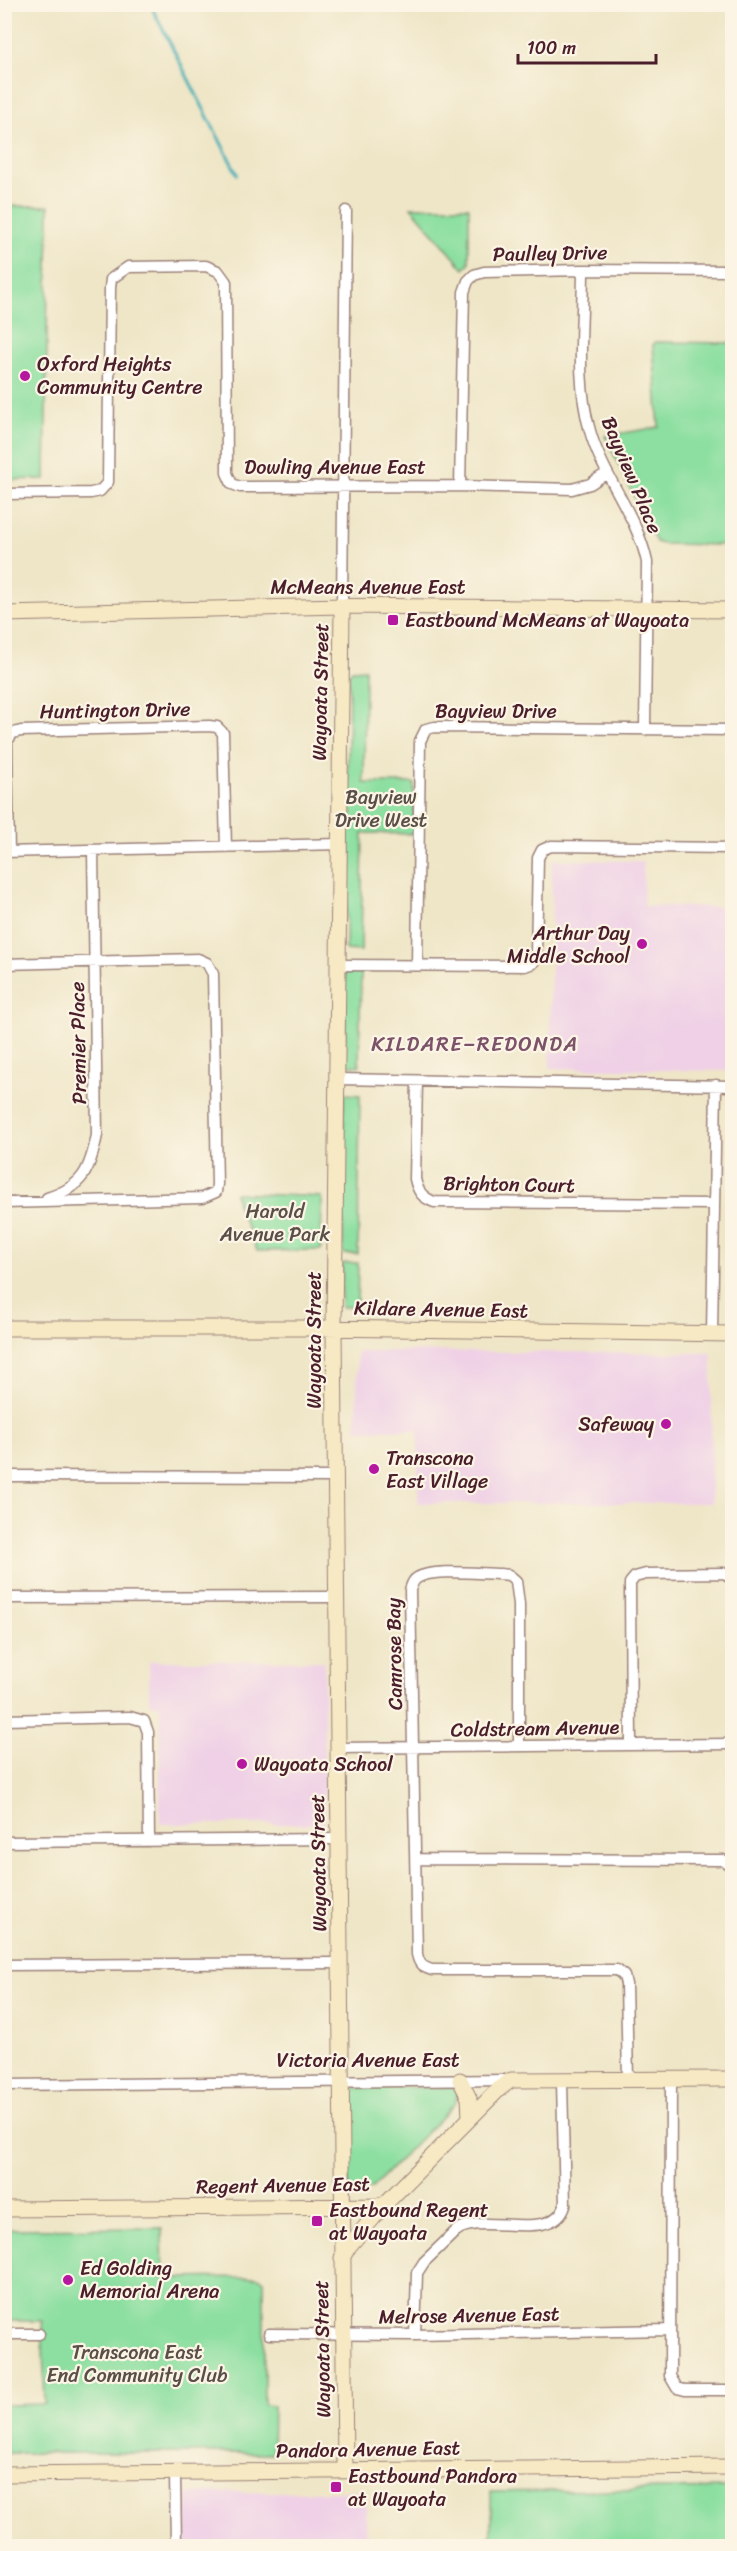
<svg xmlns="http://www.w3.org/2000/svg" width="737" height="2551" font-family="Sriracha,sans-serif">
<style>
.built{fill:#efd0e6}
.green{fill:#8cdfa0;stroke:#6b7f66;stroke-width:1.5}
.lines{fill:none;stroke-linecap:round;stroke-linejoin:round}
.stream{stroke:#3daeb6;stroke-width:3}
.street-casing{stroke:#9c8279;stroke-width:13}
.secondary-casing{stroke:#9c8279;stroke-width:17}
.street{stroke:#fff;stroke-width:10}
.secondary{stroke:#f6e9c3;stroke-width:15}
.poi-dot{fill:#b5179e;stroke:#fcf5e5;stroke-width:2}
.labels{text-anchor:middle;stroke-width:4.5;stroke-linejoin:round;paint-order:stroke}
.street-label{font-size:20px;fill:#4a1f2b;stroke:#fcf5e5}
.poi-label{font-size:20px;fill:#4a1f2b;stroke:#fcf5e5;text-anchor:start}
.park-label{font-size:20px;fill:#5a4f48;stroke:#fcf5e5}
.neighbourhood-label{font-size:21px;letter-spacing:1.5px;fill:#7b5268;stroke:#fcf5e5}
</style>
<rect width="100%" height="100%" fill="#fcf5e5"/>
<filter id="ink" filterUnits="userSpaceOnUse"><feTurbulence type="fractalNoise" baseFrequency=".0167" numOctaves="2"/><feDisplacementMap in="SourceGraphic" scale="12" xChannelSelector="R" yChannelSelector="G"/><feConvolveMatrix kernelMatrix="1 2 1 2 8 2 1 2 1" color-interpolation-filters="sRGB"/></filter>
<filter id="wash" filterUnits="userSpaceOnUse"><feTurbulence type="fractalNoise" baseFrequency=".008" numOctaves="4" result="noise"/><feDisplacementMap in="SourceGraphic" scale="24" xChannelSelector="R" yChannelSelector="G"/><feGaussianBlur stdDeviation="1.35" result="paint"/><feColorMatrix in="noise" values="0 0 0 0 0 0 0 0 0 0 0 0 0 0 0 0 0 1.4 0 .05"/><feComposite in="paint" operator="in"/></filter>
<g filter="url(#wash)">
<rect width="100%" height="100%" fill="#efe6c7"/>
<path class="built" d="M 552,860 L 643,861 L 644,906 L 732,907 L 732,1071 L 550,1068 Z
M 357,1351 L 712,1353 L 711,1503 L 418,1503 L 418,1430 L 357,1430 Z
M 149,1661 L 324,1661 L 324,1824 L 160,1824 L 160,1705 L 149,1704 Z
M 366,2491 L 367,2546 L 180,2546 L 180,2493 Z"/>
<path class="green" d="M 5,206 L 49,206 L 45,479 L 5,480 Z
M 411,207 L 469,207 L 469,263 L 464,269 Z
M 655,342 L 732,343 L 732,545 L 662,544 L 656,542 L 605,436 L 659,427 L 653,345 Z
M 365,669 L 364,783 L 414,783 L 414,834 L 363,833 L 361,951 L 346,950 L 349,673 L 352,670 Z
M 345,972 L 361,972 L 359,1066 L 345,1065 Z
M 344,1094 L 360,1095 L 358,1254 L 343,1254 Z
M 235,1193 L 322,1197 L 321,1250 L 257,1251 L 237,1204 Z
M 344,1263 L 358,1263 L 357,1307 L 341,1307 L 342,1267 Z
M 451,2087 L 457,2091 L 456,2102 L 371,2189 L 348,2189 L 347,2095 L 353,2088 Z
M 162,2228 L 163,2278 L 259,2277 L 264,2281 L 264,2405 L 273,2406 L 272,2453 L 5,2453 L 4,2405 L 45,2404 L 42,2321 L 7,2321 L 9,2229 Z
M 732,2488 L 732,2546 L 491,2546 L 491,2492 Z"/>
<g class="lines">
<path class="stream" d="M 150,4 L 237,174"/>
</g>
</g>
<g filter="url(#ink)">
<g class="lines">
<g class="street-casing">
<path id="street" d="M 583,270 C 583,323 575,380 590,431 C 603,477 637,515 647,562 L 645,730
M 460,486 L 464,292 L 468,281 L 474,275 L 484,272 L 583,270 L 732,271
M 4,494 L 91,493 L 100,491 L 108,482 L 110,288 L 111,279 L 128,267 L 206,266 L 218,271 L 226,282 L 227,473 L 232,484 L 240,487 L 460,486 L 572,489 L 590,484 L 607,473
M 342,606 L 346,211
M 4,852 L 340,844
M 9,852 L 7,741 L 13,733 L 21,731 L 209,726 L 217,727 L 223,733 L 226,847
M 4,964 L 198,959 L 207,963 L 213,974 L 217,1184 L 216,1192 L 202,1198 L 4,1203
M 338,965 L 525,966 L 533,963 L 536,955 L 538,858 L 542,850 L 551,846 L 732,848
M 417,965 L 420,741 L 426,729 L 435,727 L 732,730
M 337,1079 L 732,1086
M 417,1081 L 415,1179 C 418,1192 422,1197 434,1202 L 714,1204
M 47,1198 C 83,1187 90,1170 97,1135 L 93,851
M 712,1334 L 716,1085
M 4,1476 L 335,1477
M 4,1598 L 336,1597
M 4,1720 L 130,1717 L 144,1721 L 148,1732 L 149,1841
M 631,1745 L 630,1583 L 635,1577 L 646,1574 L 725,1573 L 732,1579
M 519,1746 L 519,1604 L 516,1581 L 509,1575 L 500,1574 C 481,1574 433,1568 417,1578 C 412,1581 412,1585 410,1590 L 417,1954 C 419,1964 422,1967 432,1970 L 617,1970 L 624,1976 L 626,1984 L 628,2080
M 337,1748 L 732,1744
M 4,1842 L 339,1839
M 416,1859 L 723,1860 L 732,1867
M 4,1965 L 340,1963
M 671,2080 L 670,2376 L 677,2388 L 685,2390 L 732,2390
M 4,2085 L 511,2080
M 4,2334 L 39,2334
M 269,2334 L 415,2335 L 669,2330
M 415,2335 L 417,2273 L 424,2262 L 456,2231 C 481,2211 553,2244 565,2205 L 562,2082
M 175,2473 L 176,2546"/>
</g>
<g class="secondary-casing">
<path id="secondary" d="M 342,606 L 334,1328 L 345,2470
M 4,614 L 342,606 L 732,610
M 4,1328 L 322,1328 L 732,1334
M 460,2080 L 469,2098 L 470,2118
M 4,2209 L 377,2206 L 385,2204 L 499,2089 L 511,2080 L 732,2079
M 342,2258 L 349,2246 L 385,2204
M 4,2474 L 732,2467"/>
</g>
<use href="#street" class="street"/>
<use href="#secondary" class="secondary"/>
</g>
</g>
<g class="poi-dot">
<circle cx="25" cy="376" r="6"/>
<rect x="387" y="614" width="12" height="12" rx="3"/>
<circle cx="642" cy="944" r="6"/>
<circle cx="666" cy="1424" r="6"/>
<circle cx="374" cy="1469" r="6"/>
<circle cx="242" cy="1764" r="6"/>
<rect x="311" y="2215" width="12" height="12" rx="3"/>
<circle cx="68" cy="2280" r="6"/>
<rect x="330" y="2481" width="12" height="12" rx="3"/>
</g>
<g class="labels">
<g class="street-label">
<text transform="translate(550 253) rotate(-1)" y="7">Paulley Drive</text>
<text x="335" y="474">Dowling Avenue East</text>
<text transform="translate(632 475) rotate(67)" y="7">Bayview Place</text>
<text x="368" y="594">McMeans Avenue East</text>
<text transform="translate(320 692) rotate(-89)" y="7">Wayoata Street</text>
<text transform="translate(115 710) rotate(-1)" y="7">Huntington Drive</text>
<text x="496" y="718">Bayview Drive</text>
<text transform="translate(78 1043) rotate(-91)" y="7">Premier Place</text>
<text transform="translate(509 1184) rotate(1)" y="7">Brighton Court</text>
<text transform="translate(441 1309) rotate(1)" y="7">Kildare Avenue East</text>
<text transform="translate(314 1340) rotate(-90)" y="7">Wayoata Street</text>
<text transform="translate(394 1654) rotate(-91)" y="7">Camrose Bay</text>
<text transform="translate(535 1728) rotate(-1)" y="7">Coldstream Avenue</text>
<text transform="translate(318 1863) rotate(-91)" y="7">Wayoata Street</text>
<text x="368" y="2067">Victoria Avenue East</text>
<text transform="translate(283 2185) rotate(-1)" y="7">Regent Avenue East</text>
<text transform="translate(469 2315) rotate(-1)" y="7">Melrose Avenue East</text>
<text transform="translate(322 2349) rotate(-91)" y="7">Wayoata Street</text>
<text transform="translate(368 2449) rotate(-1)" y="7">Pandora Avenue East</text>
</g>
<g class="poi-label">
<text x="37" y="371">Oxford Heights<tspan x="37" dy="23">Community Centre</tspan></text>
<text x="405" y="627">Eastbound McMeans at Wayoata</text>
<text x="630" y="940" text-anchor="end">Arthur Day<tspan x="630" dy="23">Middle School</tspan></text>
<text x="654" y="1431" text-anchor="end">Safeway</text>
<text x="386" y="1465">Transcona<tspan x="386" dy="23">East Village</tspan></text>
<text x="254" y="1771">Wayoata School</text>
<text x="329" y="2217">Eastbound Regent<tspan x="329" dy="23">at Wayoata</tspan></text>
<text x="80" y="2275">Ed Golding<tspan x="80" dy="23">Memorial Arena</tspan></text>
<text x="348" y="2483">Eastbound Pandora<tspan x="348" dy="23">at Wayoata</tspan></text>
</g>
<g class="park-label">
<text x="381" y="804">Bayview<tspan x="381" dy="23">Drive West</tspan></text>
<text x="275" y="1218">Harold<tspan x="275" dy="23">Avenue Park</tspan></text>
<text x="137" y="2359">Transcona East<tspan x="137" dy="23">End Community Club</tspan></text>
</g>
<g class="neighbourhood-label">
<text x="475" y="1051">KILDARE–REDONDA</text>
</g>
</g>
<rect width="737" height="2551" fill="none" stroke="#fcf5e5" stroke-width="24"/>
<path d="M518 54v9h138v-9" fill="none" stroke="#4a1f2b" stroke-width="3"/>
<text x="527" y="54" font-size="18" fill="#4a1f2b" stroke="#fcf5e5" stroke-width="4.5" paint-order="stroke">100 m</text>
</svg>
